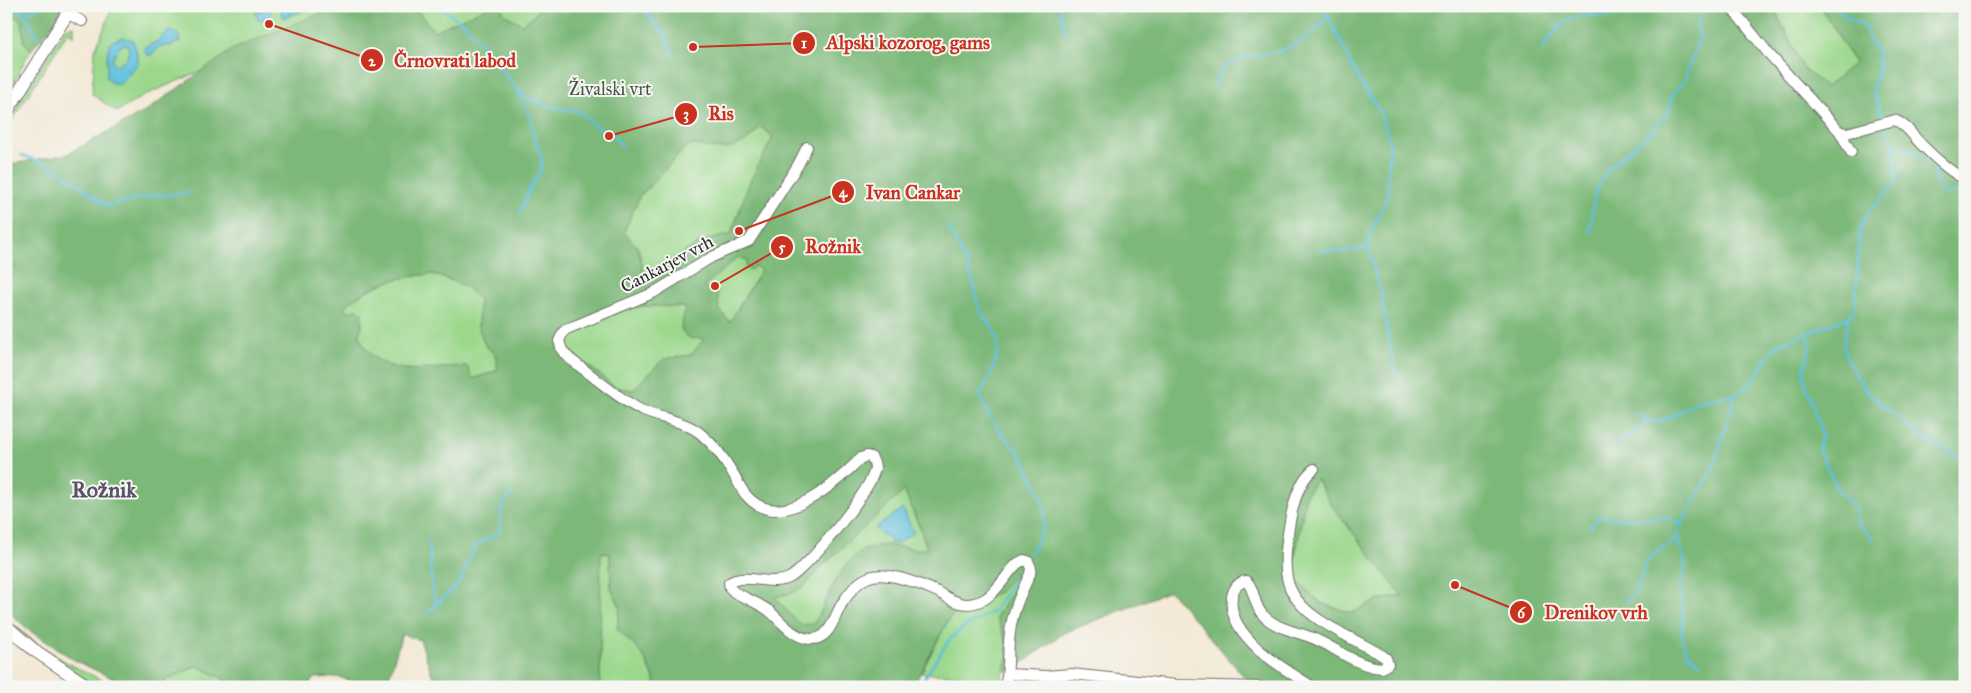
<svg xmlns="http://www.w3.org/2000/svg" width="1971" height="693" font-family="'IM FELL Great Primer',serif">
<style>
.green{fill:#9bd88c;stroke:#63825c}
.forest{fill:#7cb878;stroke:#547252;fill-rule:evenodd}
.water{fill:#5ebfdd;stroke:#447584;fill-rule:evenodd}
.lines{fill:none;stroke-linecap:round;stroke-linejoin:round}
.stream{stroke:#5ebfdd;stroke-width:2.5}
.minor-casing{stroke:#716e67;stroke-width:12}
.major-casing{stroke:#716e67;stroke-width:14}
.minor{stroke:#fff;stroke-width:10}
.major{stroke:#fff;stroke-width:12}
.labels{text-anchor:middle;stroke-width:4;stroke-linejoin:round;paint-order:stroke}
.park-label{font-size:18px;fill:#475643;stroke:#f6f6f2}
.street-label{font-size:18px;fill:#2b2b2b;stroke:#f6f6f2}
.district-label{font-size:22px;font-weight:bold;fill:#58536b;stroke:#f6f6f2}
.leader{fill:none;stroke:#c8321e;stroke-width:2}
.callout-dot{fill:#c8321e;stroke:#f6f6f2;stroke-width:2}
.mark-label{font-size:15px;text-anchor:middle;font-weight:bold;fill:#fff}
.callout-label{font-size:19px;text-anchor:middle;font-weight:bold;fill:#c8321e;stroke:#f6f6f2;stroke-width:4;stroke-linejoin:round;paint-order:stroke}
</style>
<rect width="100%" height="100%" fill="#f6f6f2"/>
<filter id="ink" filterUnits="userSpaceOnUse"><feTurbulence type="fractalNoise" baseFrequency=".02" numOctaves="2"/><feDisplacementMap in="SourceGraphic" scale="10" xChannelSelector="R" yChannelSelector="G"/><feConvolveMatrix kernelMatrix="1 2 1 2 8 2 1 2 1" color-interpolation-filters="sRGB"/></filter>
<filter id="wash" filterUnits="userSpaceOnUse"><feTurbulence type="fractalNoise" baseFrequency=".0096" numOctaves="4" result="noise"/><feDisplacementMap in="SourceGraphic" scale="20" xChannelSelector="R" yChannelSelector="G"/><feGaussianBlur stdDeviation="1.12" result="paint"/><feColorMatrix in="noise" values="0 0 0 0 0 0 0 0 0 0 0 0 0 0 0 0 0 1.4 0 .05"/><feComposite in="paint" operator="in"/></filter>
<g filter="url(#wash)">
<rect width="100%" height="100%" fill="#f3e9d6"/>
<path class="green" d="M 113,6 L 803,6 L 782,81 L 329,16 L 145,95 L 117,112 L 92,94 L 95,50 Z
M 1773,6 L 1859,6 L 1855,59 L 1847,51 L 1855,63 L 1826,87 L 1803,68 Z
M 6,13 L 12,14 L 22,22 L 24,42 L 31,50 L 25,60 L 10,92 L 6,90 Z
M 74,26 L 74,37 L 68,32 L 6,130 L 6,122 L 66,28 Z
M 761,127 L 773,137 L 750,181 L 731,234 L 701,242 L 645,277 L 638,248 L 624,232 L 639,197 L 687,146 L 694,144 L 718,149 L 746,142 Z
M 738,257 L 747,260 L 761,270 L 730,322 L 719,309 L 717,290 L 702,287 Z
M 433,274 L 465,286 L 479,300 L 478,326 L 485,345 L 495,354 L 498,370 L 472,379 L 466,366 C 426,368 378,382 359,335 L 362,326 L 358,310 L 347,312 L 344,307 C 372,283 397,277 433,274 Z
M 645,306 L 685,307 L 698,338 L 705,338 L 691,355 L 663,359 L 633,390 L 615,387 L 567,349 L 569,338 C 592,323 617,308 645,306 Z
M 1316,479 L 1333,507 L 1402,596 L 1378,600 L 1352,613 L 1323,604 L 1297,582 L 1294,563 L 1299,527 L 1306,495 Z
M 904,490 L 928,549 C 911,551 895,543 878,546 C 851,549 834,581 824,603 C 821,611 818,617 813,624 L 803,625 L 794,619 L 775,597 L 792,593 L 805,586 L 824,564 Z
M 600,552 L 610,554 L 611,588 L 620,607 L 617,629 L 641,651 L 655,681 L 656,687 L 600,687 Z
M 1020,569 L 1025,572 L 996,617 L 1009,648 L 1000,687 L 975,687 L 963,676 L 921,673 L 949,619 L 961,607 L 1000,592 Z
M 12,625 L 15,625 C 44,653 80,670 117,687 L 98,687 L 89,682 L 56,660 Z
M 197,666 L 220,677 L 233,687 L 160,687 L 162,682 Z"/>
<path class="forest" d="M 6,6 L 63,6 L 55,22 L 31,50 L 24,42 L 22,22 L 12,14 L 6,13 Z
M 338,6 L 408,6 L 418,11 L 434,31 L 491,6 L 501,6 L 504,14 L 522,24 L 534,16 L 540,6 L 1773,6 L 1803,68 L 1826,87 L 1855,63 L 1820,6 L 1965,6 L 1965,687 L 1253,687 L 1170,591 L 1064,633 L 1018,666 L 1005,672 L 1009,648 L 996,617 L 1024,572 L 1020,569 L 1000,592 L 961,607 L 949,619 L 913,687 L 656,687 C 652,661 635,646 617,629 L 620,607 L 611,588 L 610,554 L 601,552 L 600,687 L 433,687 L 434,680 L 420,640 L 402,634 L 386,687 L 376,687 L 337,677 L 314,678 L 307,687 L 233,687 L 220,677 L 197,666 L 162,682 L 160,687 L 131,687 L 76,661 L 30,631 L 6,610 L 6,165 L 67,154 L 146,111 L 233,49 ZM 761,127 L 773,137 L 750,181 L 731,234 L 701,242 L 645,277 L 638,248 L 624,232 L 639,197 L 687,146 C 697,144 704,147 715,148 C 734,152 748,140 761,127 ZM 738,257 L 747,260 L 746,268 L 751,270 L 755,266 L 761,270 L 730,322 L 719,309 L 717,290 L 703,287 ZM 433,274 L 465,286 L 479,300 L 478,326 L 485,345 L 495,354 L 498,370 L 473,379 L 467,366 C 426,368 378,382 359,335 L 362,326 L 362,313 L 358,309 L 347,312 L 344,307 C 372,283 397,277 433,274 ZM 645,306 L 685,307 L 681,329 L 686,336 L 693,339 L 698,338 L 704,339 L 691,355 L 663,359 L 633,390 L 615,387 L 567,349 L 569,338 C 592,323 617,308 645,306 ZM 1317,479 L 1333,507 L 1402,596 L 1378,600 L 1352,613 L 1322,604 L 1297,582 L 1294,563 L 1306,495 ZM 904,491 L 919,524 L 927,549 C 911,551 895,543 878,546 C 839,551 832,599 813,624 L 803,625 L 794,619 L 775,597 L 792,593 L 805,586 L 824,564 Z"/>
<path class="water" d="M 280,6 L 307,6 L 303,11 L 283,18 Z
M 265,9 L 271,12 C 269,18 264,20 258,20 L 255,13 Z
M 174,31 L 179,36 L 180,41 L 170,46 L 160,46 L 152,55 L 148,55 L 144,50 L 144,48 L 158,41 L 166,32 Z
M 122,37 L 133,40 L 138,58 L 138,64 L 120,84 L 113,83 L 106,78 C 110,63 103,58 111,42 ZM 123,44 L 126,44 C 134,54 125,61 116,65 L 112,61 L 117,51 Z
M 902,509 L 904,511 L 914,533 L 903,539 L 899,543 L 889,543 L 889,537 L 881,534 L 875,528 Z"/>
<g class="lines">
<path class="stream" d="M 9,6 L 24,13 L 37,36 L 43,39
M 26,6 L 29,12 L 40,7
M 437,6 L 464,23 L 517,89 L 530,118 L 537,147 L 542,158 L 541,170 L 530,188 L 520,213
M 641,6 L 666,37 L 673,56
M 1059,6 L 1065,32
M 1321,6 L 1329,18 L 1359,80 L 1380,111 L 1390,144 L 1387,198 L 1370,233 L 1368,247 L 1381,293 L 1395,373
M 1834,6 L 1848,18 L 1863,25 L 1868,33 L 1870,42 L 1878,54 L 1879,71 L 1872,88 L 1883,120
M 874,10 L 877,6
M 1542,49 C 1550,39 1559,23 1572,18 C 1591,11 1621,23 1636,6
M 1215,84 L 1222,69 L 1243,57 L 1282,51 L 1303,40 L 1329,18
M 518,90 L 532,100 L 547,106 L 581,112 L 592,124 L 612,135 L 623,147
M 1885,125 L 1893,144 L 1932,160 L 1937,183 L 1943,194 L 1958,192 L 1965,195
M 21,155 C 56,165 79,185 107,206 L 150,196 L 191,193
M 948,226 C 954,238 961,251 967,264 C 973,278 975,293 979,308 C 981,316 990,323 994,330 C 1005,351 990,376 980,395 C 985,411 996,426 1007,440 C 1011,445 1017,448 1021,454 C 1038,493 1059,515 1029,554
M 1590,232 L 1595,192 L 1609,168 L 1651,132 L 1668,113 L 1673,93 L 1684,82 L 1700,37 L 1697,25 L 1704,6
M 1319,250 L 1340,252 L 1368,247
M 1849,317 L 1843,343 L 1847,360 L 1867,392 L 1928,441 L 1953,453 L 1965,467
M 1809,333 L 1810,348 L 1803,374 L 1822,434 L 1819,450 L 1839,492 L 1856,509 L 1856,521 L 1873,540
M 1632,411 L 1649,421 L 1658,422 L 1674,415 L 1695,402 L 1735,395 L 1749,385 L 1777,345 L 1849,317 L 1855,308 L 1860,229 L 1867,213 L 1897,182 L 1893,144
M 1613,445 L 1619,443 L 1649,421
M 1681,524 L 1677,538 L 1684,558 L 1685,568 L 1680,585 L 1683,609 L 1682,638 L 1687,653 L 1700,664
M 1589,528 L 1596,519 L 1604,516 L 1617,519 L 1667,518 L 1681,524 L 1713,469 L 1735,395
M 429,543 L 432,587 L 436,603
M 1626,601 L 1636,593 L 1647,560 L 1677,538
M 426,615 L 458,584 L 476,545 L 499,532 L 502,505 L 513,492
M 919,687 L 949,640 L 964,627 L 993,612 L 1023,568"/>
</g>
</g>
<g filter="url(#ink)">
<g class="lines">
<g class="minor-casing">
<path id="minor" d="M 1730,6 L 1769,54 L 1840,132 L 1847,133 L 1895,120 C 1907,125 1914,138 1924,147 C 1936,159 1950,172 1965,179
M 68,14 L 82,21
M 1840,132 L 1851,152
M 807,147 L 798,165 L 749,241 L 712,257 L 653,293 L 567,329 L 563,332 L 559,341 L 562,350 L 570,359 C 592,375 617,398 641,410 C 660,419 684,420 701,434 C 713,444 724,458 732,472 C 737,479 740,488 746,495 C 779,535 835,484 861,458 L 867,456 L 871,457 C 873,460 875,464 875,468 C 873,488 807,569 789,578 C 770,587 746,572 729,583 L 730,588 L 734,592 C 745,598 758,603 768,610 C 781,620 792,638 811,639 C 831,640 834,615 843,602 C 849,593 857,582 867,578 C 884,569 919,584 936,591 C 946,596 955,604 967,604 C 973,604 979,602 985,599 C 999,590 1006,574 1018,563 L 1024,560 L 1028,561 L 1031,568 L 1030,574 C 1021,593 1012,612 1010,633 C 1007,651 1010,669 1005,687
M 1008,674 L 1045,676 L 1071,674 L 1176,685 L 1260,687
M 1313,687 C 1285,670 1226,636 1232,597 C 1233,589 1238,582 1246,581 C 1255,588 1253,605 1263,615 C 1277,630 1297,631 1315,639 C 1338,649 1356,666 1382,668 L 1388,664 L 1386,658 C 1357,638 1298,620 1288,582 C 1283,563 1287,539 1290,521 C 1293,505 1300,479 1314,469"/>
</g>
<g class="major-casing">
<path id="major" d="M 6,113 L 72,6
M 6,626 L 34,650 L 89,687"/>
</g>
<use href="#minor" class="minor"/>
<use href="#major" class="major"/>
</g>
</g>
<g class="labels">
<g class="park-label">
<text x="610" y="95">Živalski vrt</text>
</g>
<g class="street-label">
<text transform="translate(667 264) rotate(-28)" y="6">Cankarjev vrh</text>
</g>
<g class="district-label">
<text x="104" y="497">Rožnik</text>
</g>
</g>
<path class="leader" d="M693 47L804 43M269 24L372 60M609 136L686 114M739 231L843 192M715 286L782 247M1455 585L1521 612"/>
<g class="callout-dot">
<circle cx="693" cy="47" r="5"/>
<circle cx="269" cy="24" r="5"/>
<circle cx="609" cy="136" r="5"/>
<circle cx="739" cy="231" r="5"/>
<circle cx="715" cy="286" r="5"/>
<circle cx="1455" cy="585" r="5"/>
<circle cx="804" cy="43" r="12"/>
<circle cx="372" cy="60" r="12"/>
<circle cx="686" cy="114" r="12"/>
<circle cx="843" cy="192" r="12"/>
<circle cx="782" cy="247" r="12"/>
<circle cx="1521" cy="612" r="12"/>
</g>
<g class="mark-label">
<text x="804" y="48">1</text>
<text x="372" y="66">2</text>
<text x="686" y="119">3</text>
<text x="843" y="197">4</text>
<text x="782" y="252">5</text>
<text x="1521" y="618">6</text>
</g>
<g class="callout-label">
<text x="908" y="49">Alpski kozorog, gams</text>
<text x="455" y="67">Črnovrati labod</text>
<text x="721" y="120">Ris</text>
<text x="913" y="199">Ivan Cankar</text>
<text x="833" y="253">Rožnik</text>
<text x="1596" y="619">Drenikov vrh</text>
</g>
<rect width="1971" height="693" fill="none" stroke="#f6f6f2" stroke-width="25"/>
</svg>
